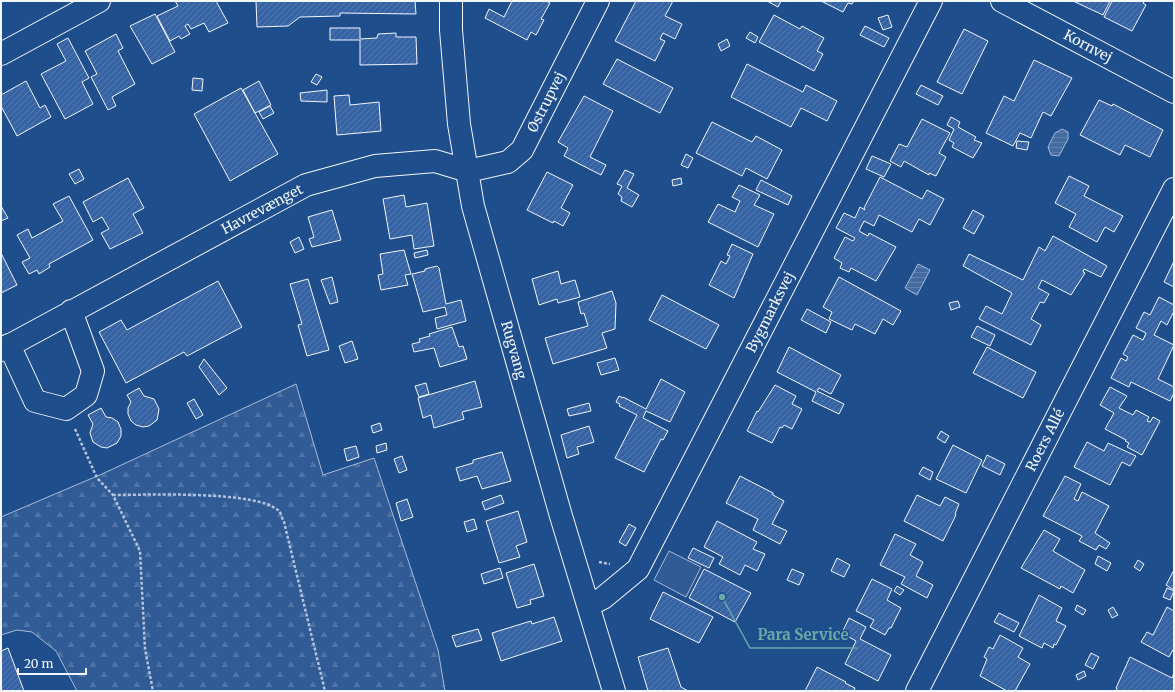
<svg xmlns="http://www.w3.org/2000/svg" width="1175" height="692" font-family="Merriweather,serif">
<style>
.forest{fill:url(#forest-firs);stroke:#a8bbd7}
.pitch{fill:#305b95;stroke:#a8bbd7}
.water{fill:url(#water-rules);stroke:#a8bbd7}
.building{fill:url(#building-hatch);stroke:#f2f6ff}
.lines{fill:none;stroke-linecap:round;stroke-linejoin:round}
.minor-casing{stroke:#f2f6ff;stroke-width:24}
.path{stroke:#b3c4dc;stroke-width:2.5;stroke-dasharray:3 2;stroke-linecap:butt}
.minor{stroke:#1f4e8c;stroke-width:22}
.labels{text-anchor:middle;stroke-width:3;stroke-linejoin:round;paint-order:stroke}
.street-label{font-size:14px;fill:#f2f6ff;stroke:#1f4e8c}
.leader{fill:none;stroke:#6aa9a8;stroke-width:1.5}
.callout-dot{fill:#6aa9a8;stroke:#1f4e8c;stroke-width:1.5}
.callout-label{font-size:15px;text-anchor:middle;font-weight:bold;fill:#6aa9a8;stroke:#1f4e8c;stroke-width:3;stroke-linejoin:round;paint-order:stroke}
</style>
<defs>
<pattern id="forest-firs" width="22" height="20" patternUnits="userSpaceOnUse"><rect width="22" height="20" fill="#305b95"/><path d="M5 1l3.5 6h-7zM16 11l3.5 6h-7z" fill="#4e73a5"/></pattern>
<pattern id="water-rules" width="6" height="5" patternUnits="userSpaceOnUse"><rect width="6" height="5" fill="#446ba0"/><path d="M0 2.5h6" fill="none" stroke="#5f81ae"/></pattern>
<pattern id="building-hatch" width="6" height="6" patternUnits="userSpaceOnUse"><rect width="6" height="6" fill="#3563a3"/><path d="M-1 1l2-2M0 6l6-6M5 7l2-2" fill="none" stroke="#537ab1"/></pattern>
</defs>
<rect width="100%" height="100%" fill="#1f4e8c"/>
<path class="forest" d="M 296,384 L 323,475 L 374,458 L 438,650 L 445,691 L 77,691 L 56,651 L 32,632 L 17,630 L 1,635 L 1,517 L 102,474 Z"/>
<path class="pitch" d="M 669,551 L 701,567 L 686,597 L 654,580 Z"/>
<path class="water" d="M 1062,129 L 1068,132 L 1068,139 L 1059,156 L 1051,155 L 1048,147 L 1055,133 Z
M 918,264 L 930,270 L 917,295 L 905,288 Z"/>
<path class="building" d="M 175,1 L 216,1 L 228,23 L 209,32 L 204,23 L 191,29 L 188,24 L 185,26 L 190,34 L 181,39 L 179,36 L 170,41 L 157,16 L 178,6 Z
M 256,1 L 415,1 L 416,14 L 340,13 L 340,16 L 300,17 L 288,26 L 257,27 Z
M 512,1 L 546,1 L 550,3 L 541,19 L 544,20 L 536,35 L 531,32 L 527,40 L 485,18 L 489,9 L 504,17 Z
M 636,1 L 673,1 L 665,16 L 682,24 L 675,39 L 663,33 L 660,39 L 665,41 L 655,61 L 615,41 Z
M 767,1 L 781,1 L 778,7 Z
M 821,1 L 854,1 L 852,4 L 848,3 L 843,12 Z
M 1073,1 L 1110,1 L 1103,15 Z
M 1112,1 L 1145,1 L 1143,3 L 1146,5 L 1132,31 L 1104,17 Z
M 155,14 L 175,52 L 152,64 L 130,26 Z
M 774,15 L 800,29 L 802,26 L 824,38 L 817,51 L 823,54 L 814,71 L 759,42 Z
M 888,15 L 892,27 L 883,30 L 878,18 Z
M 865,26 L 889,38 L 884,47 L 860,35 Z
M 330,28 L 360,28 L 360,39 L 377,38 L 378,34 L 396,33 L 396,37 L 416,37 L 417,64 L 360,65 L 360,40 L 330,40 Z
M 964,29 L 988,41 L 962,94 L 937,82 Z
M 750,32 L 758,37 L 755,43 L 746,38 Z
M 116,34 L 123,48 L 118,51 L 135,84 L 112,97 L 116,106 L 108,110 L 91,77 L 97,74 L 85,51 Z
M 68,38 L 89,78 L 82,82 L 93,104 L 65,119 L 41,74 L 66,61 L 57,44 Z
M 727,39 L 730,46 L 721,51 L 718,44 Z
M 617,59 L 673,88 L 660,113 L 603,84 Z
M 1034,60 L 1072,78 L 1051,116 L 1043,112 L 1031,138 L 1020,133 L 1013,146 L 986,133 L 1004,96 L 1014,101 Z
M 747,64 L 803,92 L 806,85 L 837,101 L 827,121 L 801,108 L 791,127 L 731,97 Z
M 316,74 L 322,77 L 317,85 L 311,82 Z
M 193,78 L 203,79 L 202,91 L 192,90 Z
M 26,81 L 40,108 L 45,105 L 51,117 L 17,136 L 1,106 L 1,95 Z
M 259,81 L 271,105 L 255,113 L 243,90 Z
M 921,85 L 943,96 L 938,105 L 916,94 Z
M 241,88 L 278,154 L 230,181 L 194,114 Z
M 327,90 L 327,102 L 301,101 L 300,93 Z
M 349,95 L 350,105 L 379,102 L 381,131 L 337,135 L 334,96 Z
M 584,96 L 613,111 L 590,157 L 606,165 L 601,175 L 564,156 L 568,148 L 558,142 Z
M 1099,100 L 1112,106 L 1113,104 L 1163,130 L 1150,157 L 1125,145 L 1120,155 L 1080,135 Z
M 270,106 L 274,113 L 263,119 L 259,112 Z
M 951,117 L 960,122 L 958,127 L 976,137 L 974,140 L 982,143 L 973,158 L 952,147 L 954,143 L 949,140 L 954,129 L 947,125 Z
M 922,119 L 950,133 L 939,153 L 946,157 L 936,176 L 929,173 L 929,175 L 904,161 L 901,167 L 890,161 L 899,144 L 907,147 Z
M 712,122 L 752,142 L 756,136 L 782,150 L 767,179 L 746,168 L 742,176 L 696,153 Z
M 1017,141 L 1029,142 L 1027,150 L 1016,148 Z
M 686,154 L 693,158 L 688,168 L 681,165 Z
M 872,156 L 891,164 L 884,177 L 866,169 Z
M 79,169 L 84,179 L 75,184 L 69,174 Z
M 625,170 L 634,174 L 627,188 L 639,195 L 632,207 L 621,201 L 622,197 L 618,194 L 622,186 L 617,184 Z
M 547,172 L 573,185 L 561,208 L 570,213 L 563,226 L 554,221 L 553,223 L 527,210 Z
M 1069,176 L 1089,186 L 1084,196 L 1123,216 L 1114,232 L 1105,227 L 1097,242 L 1069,227 L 1076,214 L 1055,203 Z
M 880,177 L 922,199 L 927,190 L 944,199 L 930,225 L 919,219 L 912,232 L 879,215 L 874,226 L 864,221 L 859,231 L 868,236 L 869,233 L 896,247 L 876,281 L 851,268 L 849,272 L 840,268 L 842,263 L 834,258 L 845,237 L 853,241 L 855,238 L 836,228 L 844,213 L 855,218 L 860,207 L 865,210 L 864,208 Z
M 128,178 L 144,208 L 133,214 L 143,233 L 110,249 L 101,233 L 109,229 L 102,217 L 93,222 L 83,202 Z
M 681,178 L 682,184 L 673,186 L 672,180 Z
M 761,180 L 792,196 L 788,205 L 756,190 Z
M 739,185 L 760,195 L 754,205 L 774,214 L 758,247 L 708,222 L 718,204 L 735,212 L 740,201 L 732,197 Z
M 404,195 L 406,207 L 427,203 L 434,246 L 414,249 L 412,235 L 390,239 L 383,199 Z
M 69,196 L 93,240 L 49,264 L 50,267 L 39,274 L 37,270 L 29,274 L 22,262 L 30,258 L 17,235 L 28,229 L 32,238 L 63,221 L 53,204 Z
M 1,206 L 8,218 L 1,221 Z
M 332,210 L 341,240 L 312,247 L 309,239 L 314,237 L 308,217 Z
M 973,210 L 984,216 L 974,234 L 963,228 Z
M 1053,236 L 1107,266 L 1101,277 L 1084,269 L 1083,272 L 1085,273 L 1071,295 L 1042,280 L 1038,288 L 1049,294 L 1044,303 L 1040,302 L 1031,319 L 1041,325 L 1031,345 L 979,319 L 986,306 L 1002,314 L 1012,293 L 963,266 L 969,254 L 1023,280 L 1039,247 L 1045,251 Z
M 299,237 L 304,249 L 295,253 L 290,242 Z
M 732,244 L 753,254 L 734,298 L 709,285 L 721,261 L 726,264 L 730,256 L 727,255 Z
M 404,250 L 411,274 L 405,275 L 408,285 L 381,290 L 378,275 L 383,274 L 380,254 Z
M 427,250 L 428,255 L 415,258 L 414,253 Z
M 1,253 L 17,285 L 1,293 Z
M 1174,261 L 1174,287 L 1164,282 Z
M 437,266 L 439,268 L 446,304 L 461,300 L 466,321 L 437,329 L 435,318 L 447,315 L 445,307 L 423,312 L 412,274 L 425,271 L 425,269 Z
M 558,271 L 561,284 L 575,280 L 580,297 L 558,303 L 557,299 L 539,305 L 532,279 Z
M 332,277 L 338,302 L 330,304 L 321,280 Z
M 839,277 L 901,311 L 893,325 L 883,319 L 875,334 L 855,324 L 852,330 L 829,319 L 832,312 L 823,307 Z
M 308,279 L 329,350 L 307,356 L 298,325 L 302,324 L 290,284 Z
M 218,281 L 242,327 L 187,356 L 184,352 L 126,383 L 99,332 L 121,320 L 127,330 Z
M 612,291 L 616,303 L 615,329 L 602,333 L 607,348 L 553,364 L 545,338 L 588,326 L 584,313 L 581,314 L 578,302 Z
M 662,295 L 719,325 L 706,349 L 649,320 Z
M 1159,297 L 1174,305 L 1174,311 L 1167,325 L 1161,321 L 1154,335 L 1174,345 L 1158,379 L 1174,387 L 1174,393 L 1170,401 L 1131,382 L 1129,387 L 1111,378 L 1121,358 L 1126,361 L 1128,357 L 1123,354 L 1133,335 L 1143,340 L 1146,333 L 1136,328 L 1144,312 L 1150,315 Z
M 958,301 L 960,307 L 951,310 L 949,303 Z
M 807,309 L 831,322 L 826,333 L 801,320 Z
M 977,326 L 995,335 L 990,346 L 971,337 Z
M 452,327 L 459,347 L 463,346 L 467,359 L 440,367 L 434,348 L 414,352 L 412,344 L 420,342 L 419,339 L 430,336 L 429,334 Z
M 352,341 L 358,359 L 345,363 L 339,346 Z
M 789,347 L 841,375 L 831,394 L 819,388 L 817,391 L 844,404 L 839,414 L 812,401 L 816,392 L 777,372 Z
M 987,347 L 1036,372 L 1023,398 L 973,373 Z
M 615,358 L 619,370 L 601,375 L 597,363 Z
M 204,359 L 227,388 L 219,395 L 199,367 Z
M 661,379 L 685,392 L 670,422 L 646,411 L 643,418 L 668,431 L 663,440 L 661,439 L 644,472 L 615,458 L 637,415 L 619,406 L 620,404 L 616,402 L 619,396 L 623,398 L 623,397 L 646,409 Z
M 475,381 L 482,407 L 462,412 L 464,419 L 434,428 L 431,415 L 423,418 L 418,398 Z
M 426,383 L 429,394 L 419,397 L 415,386 Z
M 775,385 L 796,396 L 792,404 L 802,409 L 792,429 L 784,425 L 782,428 L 780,427 L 772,443 L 747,431 L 757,411 L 758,412 Z
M 1110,387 L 1127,396 L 1119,408 L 1133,415 L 1136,410 L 1149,417 L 1147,421 L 1150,422 L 1153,417 L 1160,421 L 1142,455 L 1127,447 L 1129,443 L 1125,441 L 1126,440 L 1105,429 L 1114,413 L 1100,405 Z
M 139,388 L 144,396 L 154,399 L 159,409 L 157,420 L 149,426 L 143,427 L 136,425 L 131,421 L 128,414 L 128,408 L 131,402 L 127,395 Z
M 194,399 L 203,415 L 196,419 L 187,403 Z
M 589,403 L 591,411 L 569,416 L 567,409 Z
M 101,408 L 106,417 L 112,418 L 118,422 L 121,429 L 121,436 L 117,443 L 107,448 L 101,447 L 93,442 L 90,433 L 93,424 L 88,415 Z
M 380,423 L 382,430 L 373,433 L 371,426 Z
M 589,426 L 594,442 L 577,447 L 579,454 L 567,458 L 561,435 Z
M 941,431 L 949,436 L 945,443 L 937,438 Z
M 1087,442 L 1104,451 L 1108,443 L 1136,456 L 1130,466 L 1122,462 L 1110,485 L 1074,467 Z
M 386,443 L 387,450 L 377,453 L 376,446 Z
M 953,445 L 982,460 L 966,493 L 936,479 Z
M 356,446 L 359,457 L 347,461 L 344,449 Z
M 502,452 L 511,481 L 482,489 L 477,476 L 460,481 L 456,468 L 473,463 L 473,460 Z
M 987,455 L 1005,464 L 1000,475 L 982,466 Z
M 402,456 L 407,470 L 399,473 L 394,459 Z
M 923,467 L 933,472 L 930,480 L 919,474 Z
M 740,476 L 773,493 L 773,495 L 784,501 L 772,524 L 787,531 L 780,544 L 753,530 L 758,519 L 726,503 Z
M 1065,476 L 1081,484 L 1074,499 L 1078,501 L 1082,492 L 1109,506 L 1095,533 L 1110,543 L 1106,549 L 1099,545 L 1096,550 L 1079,541 L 1082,536 L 1043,516 Z
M 501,495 L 504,503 L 485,510 L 482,502 Z
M 917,495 L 940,506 L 945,497 L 959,504 L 955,514 L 956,515 L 943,541 L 904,521 Z
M 407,499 L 413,517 L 401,521 L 396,503 Z
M 518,511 L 527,542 L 516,546 L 520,557 L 499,563 L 486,521 Z
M 474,519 L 477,529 L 467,532 L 464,522 Z
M 717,521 L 757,542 L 753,549 L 765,554 L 757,571 L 745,565 L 740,575 L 719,564 L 723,557 L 704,547 Z
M 629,524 L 636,528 L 626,546 L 619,542 Z
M 1044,530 L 1060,539 L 1053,551 L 1085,570 L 1073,593 L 1061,586 L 1060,589 L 1021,568 Z
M 895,534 L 916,544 L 910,555 L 923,562 L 916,576 L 933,585 L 927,598 L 901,584 L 905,577 L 880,565 Z
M 693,548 L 714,558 L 709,568 L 688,558 Z
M 1098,556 L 1111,563 L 1107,571 L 1095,564 Z
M 837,558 L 850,565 L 844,577 L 831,571 Z
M 1138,560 L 1144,564 L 1140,571 L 1134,567 Z
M 534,564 L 544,596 L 530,600 L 531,604 L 517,608 L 506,573 Z
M 500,568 L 503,578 L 484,584 L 481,574 Z
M 704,569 L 751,593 L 735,622 L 689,598 Z
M 792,569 L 804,574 L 799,585 L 787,580 Z
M 1174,570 L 1174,590 L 1166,585 Z
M 872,579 L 892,589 L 887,600 L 901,608 L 891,628 L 889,628 L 885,635 L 870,627 L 874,620 L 856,611 Z
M 897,586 L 904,590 L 900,595 L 894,591 Z
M 1167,588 L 1174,591 L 1170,600 L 1163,597 Z
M 663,592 L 713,617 L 699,643 L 650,619 Z
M 1039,595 L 1062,608 L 1056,621 L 1066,626 L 1056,645 L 1054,644 L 1053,648 L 1044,643 L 1042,648 L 1019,636 Z
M 1077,605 L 1086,610 L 1083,615 L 1075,610 Z
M 1113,607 L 1118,615 L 1112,618 L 1108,610 Z
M 1167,607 L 1174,611 L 1174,648 L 1169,657 L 1141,642 L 1147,632 L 1153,635 Z
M 999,613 L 1019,623 L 1014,632 L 994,622 Z
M 554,617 L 562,641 L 501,661 L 492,633 L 531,621 L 532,624 Z
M 849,618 L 866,627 L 860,639 L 891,655 L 878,681 L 845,664 L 856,641 L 842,633 Z
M 478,629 L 482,640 L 456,647 L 452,636 Z
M 1000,635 L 1023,648 L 1018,657 L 1030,664 L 1015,691 L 1007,691 L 980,676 L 987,659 L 984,657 L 989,647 L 993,649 Z
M 8,648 L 24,691 L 1,691 L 1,651 Z
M 668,648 L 681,687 L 688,691 L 648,691 L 638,657 Z
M 1091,653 L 1099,657 L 1093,669 L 1085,665 Z
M 1130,657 L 1172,678 L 1174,673 L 1174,691 L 1116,691 L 1117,688 L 1116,688 Z
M 817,667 L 846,682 L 845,683 L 855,688 L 854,691 L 805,691 Z
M 1084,671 L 1086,676 L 1078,680 L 1076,675 Z"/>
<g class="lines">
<g class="minor-casing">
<path id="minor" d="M 451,1 L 451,30 L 459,124 L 473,206 L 561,516 L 614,691
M 1002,1 L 1174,92
M 1,54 L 99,1
M 9,345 L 35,401 L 66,409 L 86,395 L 93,371 L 71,311
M 1,350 L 306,185 L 375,166 L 435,161 L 468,171 L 508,162 L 522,150 L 598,1
M 589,605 L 603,598 L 638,569 L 931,1
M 917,691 L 1174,189"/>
</g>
<path class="path" d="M 75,429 L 97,478 L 113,495 L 140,551 L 145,649 L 153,691
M 113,495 C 145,495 258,490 279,511 C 281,513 282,519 284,522 L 325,691
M 599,562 L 610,564"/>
<use href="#minor" class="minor"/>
</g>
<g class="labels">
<g class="street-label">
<text transform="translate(1088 46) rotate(28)" y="5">Kornvej</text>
<text transform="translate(546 102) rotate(-63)" y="5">Østrupvej</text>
<text transform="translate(262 209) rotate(-28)" y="5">Havrevænget</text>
<text transform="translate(770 312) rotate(-63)" y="5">Bygmarksvej</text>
<text transform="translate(514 350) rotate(74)" y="5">Rugvang</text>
<text transform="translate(1045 440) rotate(-63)" y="5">Roers Allé</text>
</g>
</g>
<path class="leader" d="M722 597L750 648H857"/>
<circle class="callout-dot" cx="722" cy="597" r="4"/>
<g class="callout-label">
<text x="803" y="640">Para Service</text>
</g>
<rect width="1175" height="692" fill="none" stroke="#f2f6ff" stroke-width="4"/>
<path d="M18 668v6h68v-6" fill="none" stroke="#f2f6ff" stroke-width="2"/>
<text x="24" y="668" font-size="12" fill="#f2f6ff" stroke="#1f4e8c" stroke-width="3" paint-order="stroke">20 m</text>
</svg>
